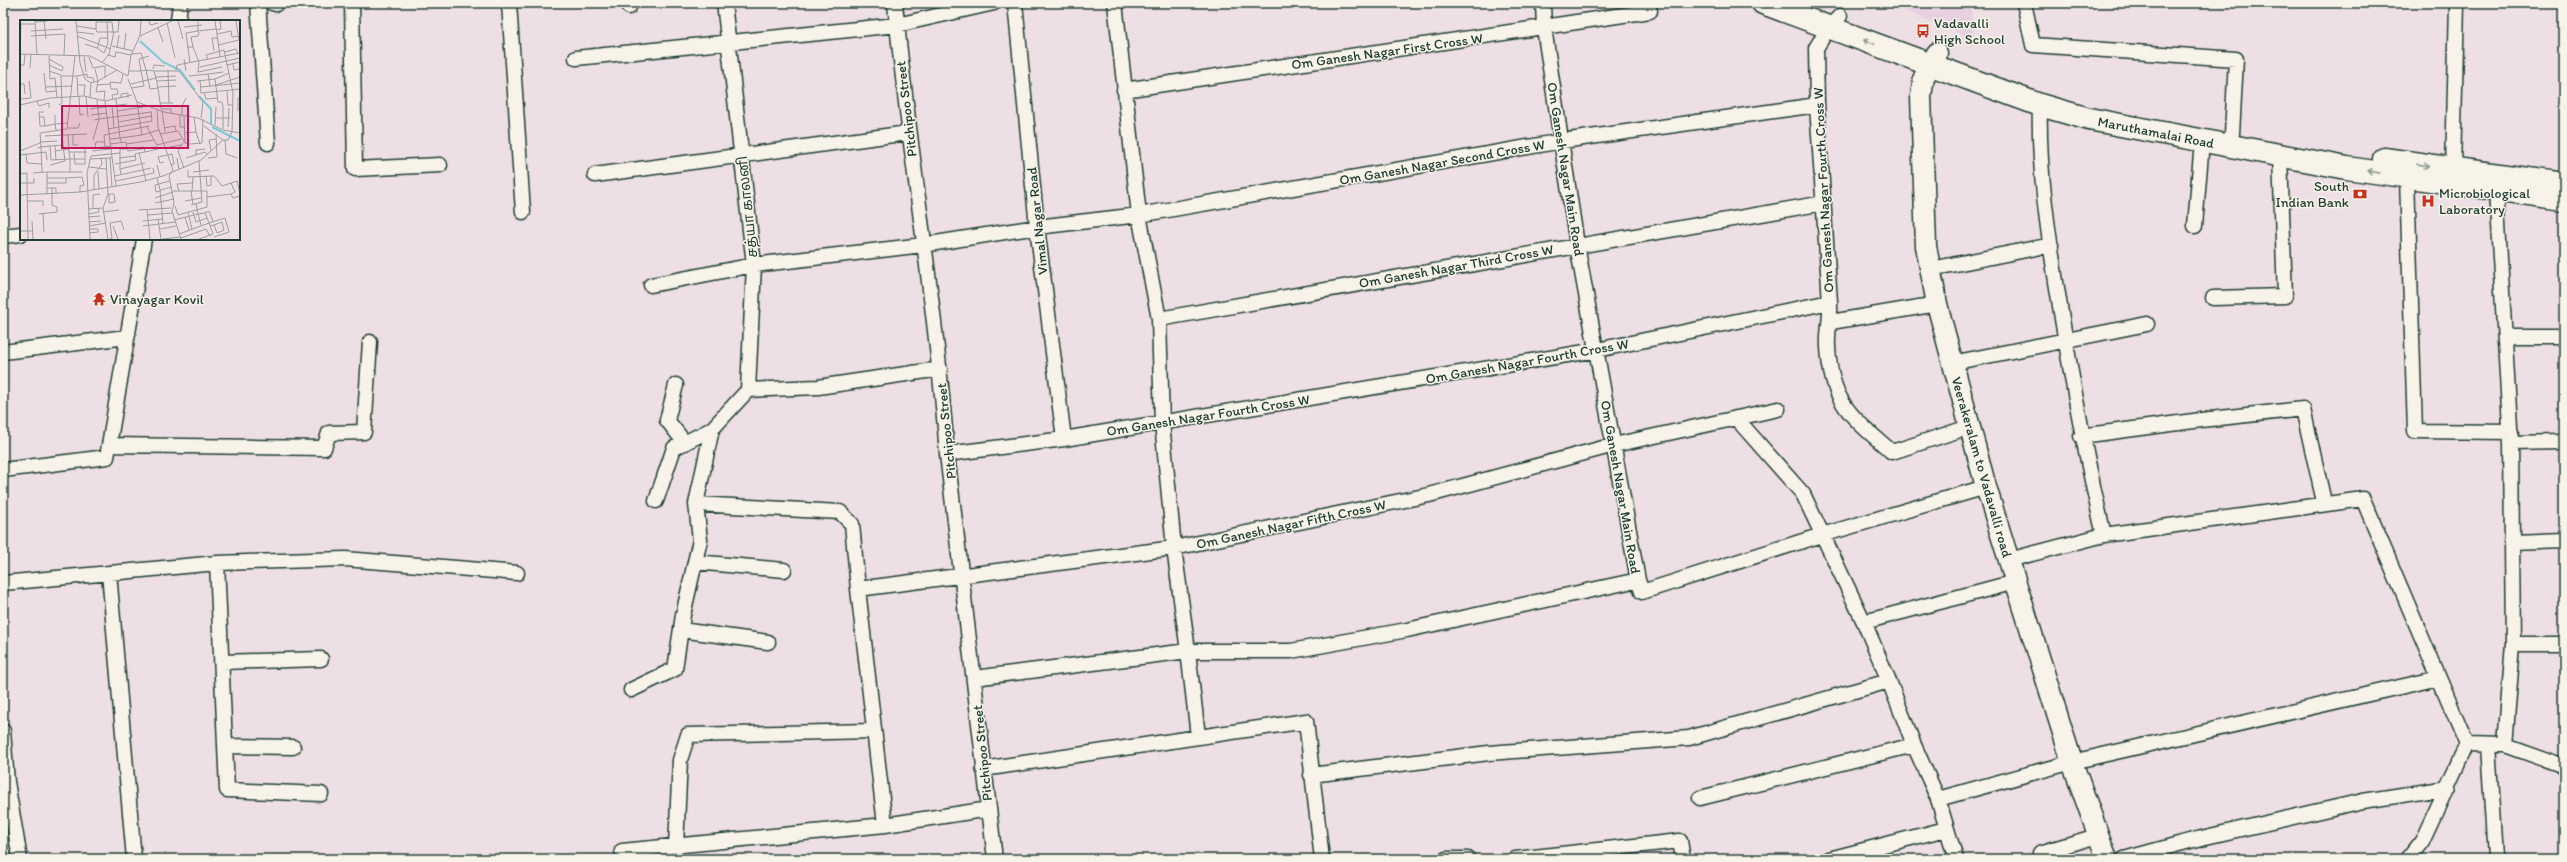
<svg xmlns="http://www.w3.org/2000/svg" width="2567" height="862" font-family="Itim,'Noto Sans Tamil',sans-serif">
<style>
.built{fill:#e7d1e1}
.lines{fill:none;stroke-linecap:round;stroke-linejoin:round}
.street-casing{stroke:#1f3d34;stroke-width:17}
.secondary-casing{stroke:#1f3d34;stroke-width:23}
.primary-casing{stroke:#1f3d34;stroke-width:25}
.street{stroke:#f7f3e8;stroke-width:14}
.secondary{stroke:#f7f3e8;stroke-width:20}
.primary{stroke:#f7f3e8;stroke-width:22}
.oneway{stroke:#8b988e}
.labels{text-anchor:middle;stroke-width:3;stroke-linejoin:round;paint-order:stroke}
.poi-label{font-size:14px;fill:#1f3d34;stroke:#f7f3e8;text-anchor:start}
.street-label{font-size:14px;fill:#1f3d34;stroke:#f7f3e8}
.inset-river{fill:none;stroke:#7bcad6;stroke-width:2}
.inset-road{fill:none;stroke:#9b9e9e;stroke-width:1}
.view{fill:#c2185b;fill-opacity:0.15;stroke:#c2185b;stroke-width:2}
.inset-edge{fill:none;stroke:#1f3d34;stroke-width:2}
</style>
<rect width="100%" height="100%" fill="#eedfe4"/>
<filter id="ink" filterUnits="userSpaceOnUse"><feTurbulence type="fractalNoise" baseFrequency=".025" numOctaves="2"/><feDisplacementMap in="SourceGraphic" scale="8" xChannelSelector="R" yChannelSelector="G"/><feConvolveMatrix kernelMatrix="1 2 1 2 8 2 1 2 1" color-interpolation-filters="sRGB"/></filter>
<g filter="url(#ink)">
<path class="built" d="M 1885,3 L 1970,3 L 1974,39 Z"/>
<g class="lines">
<g class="street-casing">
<path id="street" d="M 258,3 L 268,143
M 272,3 L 276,4
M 352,3 L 355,169 L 440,165
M 509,3 L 523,212
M 629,3 L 629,7
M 724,3 L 754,265 L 923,245 L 1037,227 L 1139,215 L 1562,141 L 1817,105
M 895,3 C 909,154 936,303 947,454 L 995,859
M 1015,3 L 1037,227 L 1064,439
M 2024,3 L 2033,45 L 2236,59 L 2232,134
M 178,21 L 180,3
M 576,58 L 897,25 L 994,3
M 1124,90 L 1650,11
M 2040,105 C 2038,168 2048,232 2058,294 C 2071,376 2085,454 2104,535
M 2453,169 L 2457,3
M 595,175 L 908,133
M 2407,178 L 2415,431 L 2511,432
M 2496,190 L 2511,443 L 2513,644 L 2505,745 L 2564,766
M 2195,226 L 2202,141
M 3,236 L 21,234
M 1931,269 L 2051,245
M 2213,298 L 2285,296 L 2280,156
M 1830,302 C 1831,317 1827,332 1828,347 C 1831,404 1852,417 1892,452 L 1969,427
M 1159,319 L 1824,203
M 1831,322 L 1937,304
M 2505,337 L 2564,337
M 3,352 L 127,337
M 1952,363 L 2147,324
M 676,385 L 667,420 L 685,443
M 748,390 L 818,387 L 940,369
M 2081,436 L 2201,420 L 2303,409 L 2324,502
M 2511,443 L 2564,442
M 109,445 L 324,448 L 329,433 L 364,432 L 370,342
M 947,454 L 1064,439 L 1597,350 L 1830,302 L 1817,105 L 1816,48 L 1829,27 L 1840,16
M 3,470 L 107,457 L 144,239
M 656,501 L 674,448 L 712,429
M 696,504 L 840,512 L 852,524 L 858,589
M 2511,542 L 2564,540
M 2009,560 L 2104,535 L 2363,499 L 2467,744 L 2505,745
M 695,562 L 784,570
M 217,563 L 227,790 L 321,794
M 109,573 L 134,859
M 1638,580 L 1642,592 L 1822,535 L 1986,487
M 3,583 L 217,563 L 345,559 L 517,573
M 1864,622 L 2015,582
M 681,630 L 768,642
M 2513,644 L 2564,644
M 221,662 L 321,659
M 974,678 L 1188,651 L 1174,548 L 1162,423 L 1159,319 L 1139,215 L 1115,3
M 1889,681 L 1914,745 L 1938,799 L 2072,762 L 2439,678
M 631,690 L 675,669 L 683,615 L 700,540 L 696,504 L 712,429 L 748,390 L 754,265 L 651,285
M 3,731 L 7,782 L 20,859
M 1198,736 L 1188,651 L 1291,651 L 1407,630 L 1638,580 L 1577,245 L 1544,28 L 1543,3
M 2488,745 L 2495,857
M 225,746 L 293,747
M 983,769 L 1306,721 L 1322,859
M 1311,775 L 1489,753 L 1689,738 L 1889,681 L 1864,622 L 1803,494 L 1736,418
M 1700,798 L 1914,745
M 1938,799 L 1956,859
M 989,809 L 885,825 L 858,589 L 1174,548 L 1429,495 L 1614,445 L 1778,409
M 676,846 L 680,760 L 688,735 L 874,731
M 622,851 L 885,825
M 2040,853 L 2097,836
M 1446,859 L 1468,859
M 1515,859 L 1680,841 L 1683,859
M 1829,859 L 1946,829
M 2124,859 L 2197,839 L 2363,801 L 2448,788
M 2408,859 L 2422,841 L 2467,744"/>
</g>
<g class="secondary-casing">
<path id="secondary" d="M 1937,53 L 1924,77 L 1921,96 L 1926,246 L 1937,304 L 1986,487 L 2072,762 L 2107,859"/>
</g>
<g class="primary-casing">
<path id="primary" d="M 1763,3 L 2040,105 L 2089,119 L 2347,168 L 2564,199
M 2384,159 L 2564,184"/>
</g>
<use href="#street" class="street"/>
<use href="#secondary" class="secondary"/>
<use href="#primary" class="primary"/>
</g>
<defs><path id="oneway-shaft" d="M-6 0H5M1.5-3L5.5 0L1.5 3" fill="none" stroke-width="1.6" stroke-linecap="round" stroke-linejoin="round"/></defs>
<g class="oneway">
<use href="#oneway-shaft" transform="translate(1869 42) rotate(-160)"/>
<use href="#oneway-shaft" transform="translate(2423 165) rotate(8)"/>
<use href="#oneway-shaft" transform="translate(2373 172) rotate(-171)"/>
</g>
</g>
<defs>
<g id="bus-bare" transform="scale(1.08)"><path d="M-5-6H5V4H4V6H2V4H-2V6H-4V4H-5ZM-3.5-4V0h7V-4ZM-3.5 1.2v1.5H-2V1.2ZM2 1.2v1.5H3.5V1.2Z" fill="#c8321e" stroke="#f7f3e8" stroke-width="2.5" paint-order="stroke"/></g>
<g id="bank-bare" transform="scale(1.08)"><path d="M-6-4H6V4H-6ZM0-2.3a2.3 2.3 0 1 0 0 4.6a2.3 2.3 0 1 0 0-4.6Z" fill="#c8321e" stroke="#f7f3e8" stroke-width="2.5" paint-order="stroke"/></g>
<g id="hospital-bare" transform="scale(1.08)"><path d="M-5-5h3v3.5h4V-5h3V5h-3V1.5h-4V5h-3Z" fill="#c8321e" stroke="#f7f3e8" stroke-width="2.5" paint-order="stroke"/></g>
<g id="temple-bare" transform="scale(1.08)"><path d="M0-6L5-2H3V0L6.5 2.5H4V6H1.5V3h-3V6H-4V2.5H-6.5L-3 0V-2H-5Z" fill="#c8321e" stroke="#f7f3e8" stroke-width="2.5" paint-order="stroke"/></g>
</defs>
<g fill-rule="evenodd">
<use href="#bus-bare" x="1923" y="31"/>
<use href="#bank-bare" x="2360" y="194"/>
<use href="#hospital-bare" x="2428" y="201"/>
<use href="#temple-bare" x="99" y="299"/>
</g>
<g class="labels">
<g class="poi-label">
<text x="1934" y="28">Vadavalli<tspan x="1934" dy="16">High School</tspan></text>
<text x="2349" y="191" text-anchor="end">South<tspan x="2349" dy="16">Indian Bank</tspan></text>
<text x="2439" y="198">Microbiological<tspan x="2439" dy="16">Laboratory</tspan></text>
<text x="110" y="304">Vinayagar Kovil</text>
</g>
<g class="street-label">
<text transform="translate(1387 51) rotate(-8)" y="5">Om Ganesh Nagar First Cross W</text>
<text transform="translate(906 109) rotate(-97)" y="5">Pitchipoo Street</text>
<text transform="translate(2156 132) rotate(11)" y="5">Maruthamalai Road</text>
<text transform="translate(1442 162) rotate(-10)" y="5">Om Ganesh Nagar Second Cross W</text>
<text transform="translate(1566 169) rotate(81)" y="5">Om Ganesh Nagar Main Road</text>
<text transform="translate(1823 190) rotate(-93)" y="5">Om Ganesh Nagar Fourth Cross W</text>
<text transform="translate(747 207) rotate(-96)" y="5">சத்யா காலனி</text>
<text transform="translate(1037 221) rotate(-96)" y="5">Vimal Nagar Road</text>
<text transform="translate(1456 266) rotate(-10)" y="5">Om Ganesh Nagar Third Cross W</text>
<text transform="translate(1527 361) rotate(-10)" y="5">Om Ganesh Nagar Fourth Cross W</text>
<text transform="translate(1208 415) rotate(-9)" y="5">Om Ganesh Nagar Fourth Cross W</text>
<text transform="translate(946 431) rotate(-96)" y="5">Pitchipoo Street</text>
<text transform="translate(1982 467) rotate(74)" y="5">Veerakeralam to Vadavalli road</text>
<text transform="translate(1621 487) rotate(80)" y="5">Om Ganesh Nagar Main Road</text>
<text transform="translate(1291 524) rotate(-12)" y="5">Om Ganesh Nagar Fifth Cross W</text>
<text transform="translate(982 753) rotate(-96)" y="5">Pitchipoo Street</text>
</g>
</g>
<g transform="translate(20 20)">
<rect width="220" height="220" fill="#eedfe4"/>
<path class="inset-river" d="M 120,21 L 143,42 L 160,50 L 175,70M 179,76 L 191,89 L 191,104M 192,107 L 220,121"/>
<path class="inset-road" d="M 15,1 L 17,35M 24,1 L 26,19M 56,1 L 60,43 L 65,59 L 71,63 L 78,61 L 97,50M 129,1 L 130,5 L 138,3M 158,1 L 163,19M 195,1 L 197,14 L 211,11 L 212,17 L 220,16M 15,2 L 27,1M 147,3 L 155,38M 0,4 L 15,4M 57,6 L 76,9 L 77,12 L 94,12M 164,7 L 182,5M 138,8 L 143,22M 76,9 L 76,2 L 92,2 L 93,12M 196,10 L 201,9 L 200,1M 11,11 L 43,9M 178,11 L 196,9M 57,12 L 74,14M 197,14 L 200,37M 11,16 L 45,14 L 44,35M 57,16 L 91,29M 120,16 L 121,1M 65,24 L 77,28M 78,25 L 80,18 L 88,18M 79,25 L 77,28 L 84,33 L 88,23 L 87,2M 198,25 L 219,20 L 216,1M 92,26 L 113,31M 167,27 L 173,27 L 171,17 L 178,16 L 179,12M 173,27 L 179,42 L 178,52 L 202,47M 97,28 L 99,15M 104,29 L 106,13M 194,31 L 192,18 L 197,18M 205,32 L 216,29 L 218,34M 0,34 L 1,4M 0,34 L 70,36 L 108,56M 112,34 L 121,33 L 126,50 L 121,51 L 124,66 L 112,68M 88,35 L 95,37 L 96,32 L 111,35M 29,36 L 30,59 L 35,58 L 37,77M 64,37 L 66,52M 69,37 L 73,48 L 84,46M 164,39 L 166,51M 82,43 L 89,34 L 94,12 L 98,12 L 99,1M 170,43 L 166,13 L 178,11 L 178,1M 213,44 L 214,50 L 220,49M 0,45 L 4,45 L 5,35M 29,45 L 42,51 L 43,47 L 29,39M 85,45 L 85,58M 207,45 L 220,42M 180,47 L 220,38M 10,48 L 11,35M 75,49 L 78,61 L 76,72 L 85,71 L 84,80M 133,49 L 134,45 L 145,46M 148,50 L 149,83M 156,50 L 157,45 L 220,33M 29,51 L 41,55M 109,51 L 121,51 L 119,39 L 129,36M 134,51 L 126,50 L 130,69 L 138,68 L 136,58M 24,53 L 26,72 L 36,71M 108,56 L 111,35 L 120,16 L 152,1M 169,56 L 188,54M 136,57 L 156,56M 108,59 L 117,82 L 144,92 L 178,98 L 203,110 L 220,113M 195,59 L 198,82 L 202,82 L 203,87 L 203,109M 180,60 L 181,73 L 220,69M 137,61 L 156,60M 177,61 L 195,59 L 209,53M 0,64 L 4,64 L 5,74M 111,64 L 136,58 L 134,51 L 159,51 L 183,82 L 181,98M 57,65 L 65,65 L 64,76M 77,65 L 90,64M 196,65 L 220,57M 190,66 L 188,54 L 203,52M 25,67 L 52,66M 138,67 L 156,66M 181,67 L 220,63M 138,68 L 141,89 L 151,89 L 151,93M 207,71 L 208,85 L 213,85M 184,73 L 186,79 L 197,78M 58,77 L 57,56 L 67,54 L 67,57 L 73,58 L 74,62M 59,77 L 60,95 L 64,94M 66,77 L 68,97M 70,78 L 71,63M 101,78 L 101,74 L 108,73 L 108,78M 0,79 L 11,78 L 9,61M 93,79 L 92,75 L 98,74 L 97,69 L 91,69 L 90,62 L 101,63 L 103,54M 77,80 L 79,99 L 131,92M 17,81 L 19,86 L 29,83 L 29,88M 85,81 L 92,137 L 90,138 L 92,167M 140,83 L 153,83M 0,85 L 30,78 L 64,76 L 85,81 L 112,75M 39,85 L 42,83 L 41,56 L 57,56M 70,89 L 92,86M 137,89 L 138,107 L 153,150 L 149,156 L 154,183 L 152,191 L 161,219M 97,91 L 123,87M 142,91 L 145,112M 218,91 L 218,78 L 220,78M 24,92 L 19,92 L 20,106 L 25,106M 71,95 L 87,93M 160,95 L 160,107 L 165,107M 162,95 L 162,86 L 166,78M 164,96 L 165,123 L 170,124 L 182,123 L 183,99M 20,97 L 24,97 L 25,106 L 35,104 L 35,95M 174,97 L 176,112M 196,98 L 210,98M 99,102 L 131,96M 195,105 L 196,87M 184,106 L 203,120M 208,107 L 209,88M 48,108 L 58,108 L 60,103M 94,108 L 92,86 L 107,84M 144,108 L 155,106 L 156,111M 88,109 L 132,101 L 131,91M 36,110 L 35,104 L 48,103M 165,113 L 176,112 L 180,124M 48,114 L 49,132 L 67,132M 53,114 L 53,125 L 58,125M 140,114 L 158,111 L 165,123M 122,115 L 139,110M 25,116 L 67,114M 90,119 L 100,118 L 96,79M 73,120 L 79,99 L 74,100M 134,120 L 137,125 L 161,119M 205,120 L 206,134 L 217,138M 20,122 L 37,121M 101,122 L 100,118 L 122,115 L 117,82M 163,123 L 158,131 L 164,148M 90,124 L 106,122 L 107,129 L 124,127 L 125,132 L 119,133 L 126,161M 106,124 L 134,120 L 127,107M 30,126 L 43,125M 35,126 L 36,140M 91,126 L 85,127 L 84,115 L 129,106M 18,128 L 21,127 L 22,152M 73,128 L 85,127M 75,128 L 76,122 L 85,122M 145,128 L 161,125M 0,131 L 20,123M 35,131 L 49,129M 72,131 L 91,129M 107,131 L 137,127M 191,131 L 189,120 L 196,119M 49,132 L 50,139 L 65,139M 125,132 L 138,129M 54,133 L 55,144 L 65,144 L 65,129M 6,134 L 7,143 L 22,144M 0,135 L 26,132 L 27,140M 176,135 L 176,130 L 185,129M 92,137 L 96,166M 99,138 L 115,136M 157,138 L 159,150M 166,138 L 185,132 L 187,134M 188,138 L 197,137 L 196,114M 70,139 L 90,138M 144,142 L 140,143 L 138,137 L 152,134 L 154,144 L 151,145M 95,144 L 116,140 L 115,134 L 119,133M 30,145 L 45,141 L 41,109M 137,145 L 140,157M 69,147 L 86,149M 100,149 L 100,129 L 107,129M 168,150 L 168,157 L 194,156 L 202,166 L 217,161 L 220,173M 27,152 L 62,152M 50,152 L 50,139 L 31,140 L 30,126 L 21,127 L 20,113 L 47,109 L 55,36M 78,152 L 79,169M 173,152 L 189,150M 13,153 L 27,152 L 27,158 L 46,158 L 46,163 L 27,163M 0,154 L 7,153 L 7,163 L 14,163 L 14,158M 101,154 L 100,149 L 125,143M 95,156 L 131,148M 186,156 L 187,166 L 191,165 L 191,156M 27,158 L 27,174M 46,158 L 62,157 L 64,165 L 60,166 L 60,172M 137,158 L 140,170 L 152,167M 96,161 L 134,153 L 133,148M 0,163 L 7,163 L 8,219M 211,163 L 215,172 L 211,174 L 213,178 L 220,176M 27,168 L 36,168 L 36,174M 74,170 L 74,155 L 82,144 L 81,138M 140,170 L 143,204M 141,171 L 136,172 L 135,165 L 150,161M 153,171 L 187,171 L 187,187 L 158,195 L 155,186M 159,171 L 157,164 L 172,163M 171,171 L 173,184M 172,171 L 173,157M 88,174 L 94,174 L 95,182 L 89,183 L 89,174M 0,175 L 60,172 L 121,162 L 143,156 L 181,140 L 203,120 L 208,120 L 212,112 L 213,73 L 204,30 L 186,35 L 188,40M 187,177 L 211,174M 135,178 L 153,172M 7,181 L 23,181 L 23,186M 165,181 L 181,178M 135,183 L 154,179M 171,185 L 182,182 L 179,141M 83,188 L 88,174 L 86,138M 68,189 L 83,188 L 88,219M 73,189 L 73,175 L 80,174M 119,190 L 151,188M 127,190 L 130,219M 83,192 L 99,190M 168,192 L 172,209M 173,192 L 176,202 L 187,198M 23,193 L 24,212M 185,193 L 189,191 L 193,201M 19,194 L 37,192 L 37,187 L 32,185 L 32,168M 68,194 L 79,192 L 78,188M 127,195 L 152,193M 68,197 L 80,196M 165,197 L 169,210M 138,199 L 141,219M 154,200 L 178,194 L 181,205M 12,201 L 13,219M 123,201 L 143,199M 69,202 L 81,201M 69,206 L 86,203M 93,206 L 98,219M 123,206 L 155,202M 190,206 L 194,205 L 202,202 L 204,210 L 197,213 L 194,205M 69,209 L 78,209 L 78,212 L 69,213M 140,209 L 156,206M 0,211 L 13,211M 159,214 L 189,203 L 185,193 L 178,194 L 176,184M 161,218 L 186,209 L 190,216M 70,219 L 67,153 L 71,136 L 100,133M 90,219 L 92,218 L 90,203 L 101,201 L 104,210M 143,219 L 160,217M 179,219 L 193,214 L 189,203 L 205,198 L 209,212 L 194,217"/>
<path class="view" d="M 42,86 L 168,86 L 168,128 L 42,128 Z"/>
<rect width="220" height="220" class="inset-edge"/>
</g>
<rect width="2567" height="862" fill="none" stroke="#f7f3e8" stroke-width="16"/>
<rect x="8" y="8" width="2551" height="846" fill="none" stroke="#1f3d34" stroke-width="1.5" filter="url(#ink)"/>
</svg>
